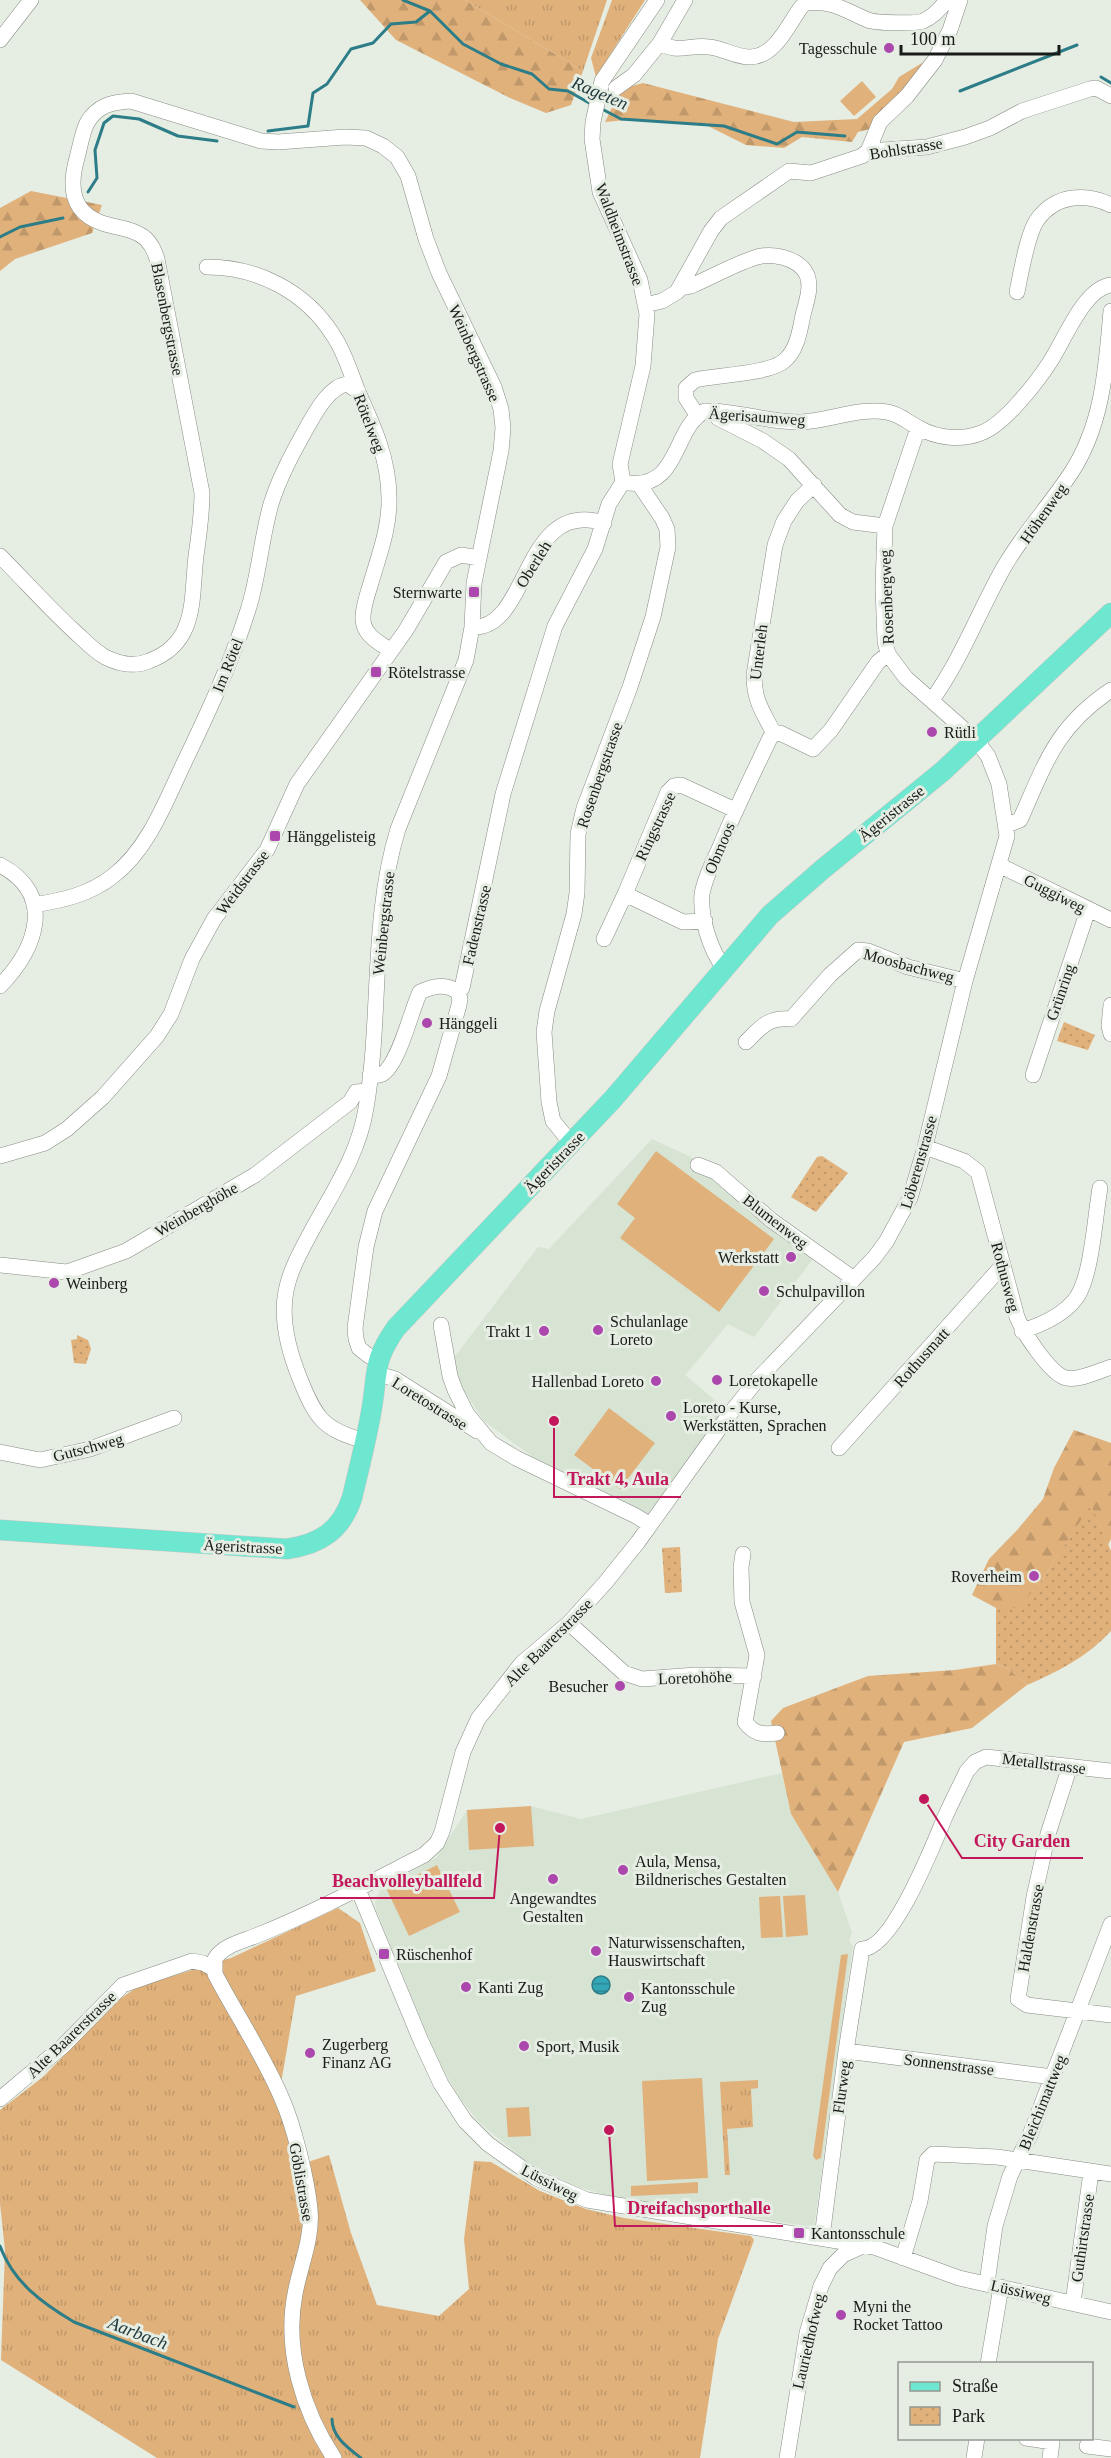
<svg xmlns="http://www.w3.org/2000/svg" width="1111" height="2458" font-family="Georgia,serif">
<style>
.built{fill:#d7e3d3}
.grass{fill:url(#grass-tufts)}
.forest{fill:url(#forest-firs)}
.park{fill:url(#park-dots)}
.garden{fill:#e1b17b}
.water{fill:url(#water-rules);stroke:#2c7d87;stroke-width:1.5}
.lines{fill:none;stroke-linecap:round;stroke-linejoin:round}
.stream{stroke:#2c7d87;stroke-width:3}
.minor-casing{stroke:#868c84;stroke-width:16}
.major-casing{stroke:#c8c8c8;stroke-width:21}
.minor{stroke:#fff;stroke-width:15}
.major{stroke:#6ee7d0;stroke-width:20}
.poi-dot{fill:#ab47ad;stroke:#e6ede3;stroke-width:2}
.labels{text-anchor:middle;stroke-width:6;stroke-linejoin:round;paint-order:stroke}
.poi-label{font-size:16px;fill:#181b18;stroke:#e6ede3;text-anchor:start}
.street-label{font-size:16px;fill:#181b18;stroke:#e6ede3}
.water-label{font-size:18px;font-style:italic;fill:#233c40;stroke:#e6ede3}
.leader{fill:none;stroke:#c2185b;stroke-width:2}
.callout-dot{fill:#c2185b;stroke:#e6ede3;stroke-width:2}
.callout-label{font-size:18px;text-anchor:middle;font-weight:bold;fill:#c2185b;stroke:#e6ede3;stroke-width:6;stroke-linejoin:round;paint-order:stroke}
</style>
<defs>
<pattern id="grass-tufts" width="24" height="20" patternUnits="userSpaceOnUse" patternTransform="scale(1.5)"><rect width="24" height="20" fill="#e1b17b"/><path d="M3 7l-1-3M5 7V3M7 7l1-3M15 17l-1-3M17 17v-4M19 17l1-3" fill="none" stroke="#c0986a"/></pattern>
<pattern id="forest-firs" width="22" height="20" patternUnits="userSpaceOnUse" patternTransform="scale(1.5)"><rect width="22" height="20" fill="#e1b17b"/><path d="M5 1l3.5 6h-7zM16 11l3.5 6h-7z" fill="#c0986a"/></pattern>
<pattern id="park-dots" width="8" height="8" patternUnits="userSpaceOnUse" patternTransform="scale(1.5)"><rect width="8" height="8" fill="#e1b17b"/><path d="M2 2h.1M6 6h.1" fill="none" stroke="#c0986a" stroke-width="1.8" stroke-linecap="round"/></pattern>
<pattern id="water-rules" width="6" height="5" patternUnits="userSpaceOnUse" patternTransform="scale(1.5)"><rect width="6" height="5" fill="#34a7b6"/><path d="M0 2.5h6" fill="none" stroke="#2b8793"/></pattern>
</defs>
<rect width="100%" height="100%" fill="#e6ede3"/>
<path class="built" d="M 652,1139 L 691,1157 L 785,1235 L 815,1256 L 754,1337 L 728,1324 L 685,1375 L 729,1412 L 649,1518 L 620,1499 L 534,1458 L 484,1421 L 457,1380 L 453,1359 L 538,1247 L 549,1249 Z
M 782,1773 L 791,1814 L 838,1892 L 852,1933 L 849,1941 L 853,1946 L 814,2227 L 613,2197 L 571,2185 L 528,2163 L 479,2122 L 460,2098 L 439,2063 L 376,1910 L 375,1902 L 381,1889 L 437,1857 L 467,1810 L 531,1806 L 581,1819 Z"/>
<path class="grass" d="M 465,0 L 607,0 L 583,71 Z
M 612,0 L 645,0 L 596,77 L 591,58 Z
M 338,1908 L 360,1923 L 376,1971 L 296,1996 L 278,2101 L 296,2166 L 329,2155 L 351,2233 L 377,2305 L 439,2316 L 469,2289 L 464,2239 L 474,2161 L 491,2162 L 540,2191 L 586,2209 L 624,2218 L 751,2236 L 754,2240 L 718,2339 L 700,2458 L 157,2458 L 1,2360 L 5,2251 L 0,2203 L 0,2110 L 43,2077 L 116,2002 L 137,1987 L 231,1958 Z
M 758,2080 L 758,2088 L 751,2089 L 753,2127 L 727,2129 L 730,2175 L 725,2175 L 720,2082 Z"/>
<path class="forest" d="M 360,0 L 465,0 L 583,71 L 571,105 L 546,113 L 510,98 L 396,40 Z
M 922,63 L 926,64 L 870,129 L 858,132 L 852,142 L 802,137 L 784,148 L 746,145 L 708,126 L 637,119 L 605,122 L 621,89 L 643,83 L 794,122 L 857,119 L 892,89 L 899,77 Z
M 31,191 L 102,205 L 92,233 L 15,259 L 0,271 L 0,208 Z
M 1074,1430 L 1111,1443 L 1111,1539 L 1108,1545 L 1091,1506 L 1042,1580 L 1018,1609 L 996,1608 L 972,1595 L 989,1559 L 1018,1529 L 1043,1499 L 1054,1468 Z
M 996,1664 L 1009,1669 L 1027,1685 L 972,1728 L 904,1742 L 838,1892 L 791,1814 L 771,1721 L 783,1708 L 868,1676 L 955,1670 Z"/>
<path class="park" d="M 1064,1022 L 1095,1035 L 1088,1050 L 1057,1041 Z
M 822,1156 L 848,1173 L 816,1212 L 791,1197 L 817,1157 Z
M 77,1335 L 88,1340 L 91,1349 L 86,1364 L 74,1363 L 71,1340 L 77,1339 Z
M 1091,1505 L 1111,1551 L 1111,1631 C 1088,1656 1058,1672 1027,1685 L 1009,1669 L 996,1664 L 996,1608 L 1018,1608 L 1042,1580 Z
M 680,1547 L 682,1592 L 665,1593 L 662,1548 Z"/>
<path class="garden" d="M 862,81 L 876,97 L 854,116 L 840,101 Z
M 656,1151 L 774,1239 L 719,1312 L 620,1238 L 635,1218 L 617,1204 Z
M 609,1408 L 655,1443 L 620,1489 L 574,1455 Z
M 531,1806 L 534,1846 L 469,1850 L 467,1810 Z
M 437,1865 L 460,1912 L 409,1936 L 387,1890 Z
M 805,1895 L 808,1935 L 786,1937 L 783,1896 Z
M 780,1896 L 783,1937 L 761,1938 L 759,1897 Z
M 848,1954 L 821,2158 L 816,2160 L 813,2156 L 841,1955 Z
M 702,2078 L 708,2178 L 647,2181 L 642,2081 Z
M 529,2107 L 531,2136 L 508,2137 L 506,2108 Z
M 698,2182 L 698,2193 L 631,2196 L 631,2186 Z"/>
<path class="water" d="M592 1985a9 9 0 1 1 18 0a9 9 0 1 1-18 0Z"/>
<g class="lines">
<path class="stream" d="M 403,0 L 430,11 L 463,44 L 501,64 L 532,74 L 549,89 L 568,91 L 591,104
M 1101,77 L 1111,83
M 960,91 L 1077,45
M 600,108 L 621,119 L 724,126 L 777,144 L 797,132 L 845,136
M 268,131 L 308,126 L 313,93 L 327,84 L 351,49 L 373,43 L 391,24 L 416,22 L 430,11
M 88,192 L 97,178 L 95,150 L 104,123 L 113,116 L 139,119 L 178,136 L 217,141
M 0,237 L 20,227 L 63,218
M 0,2246 C 13,2282 42,2303 74,2322 L 294,2407
M 332,2419 C 332,2437 348,2448 361,2458"/>
<g class="minor-casing">
<path id="minor" d="M 685,0 L 660,43 C 678,54 691,44 709,47 C 722,48 736,57 749,57 C 781,58 795,5 807,3 C 833,0 846,11 868,20 C 875,23 916,24 923,21 C 933,17 941,8 947,0
M 0,40 L 31,0
M 616,88 L 634,75 L 660,43
M 868,151 L 880,122 L 907,96 L 935,60 L 950,30 L 960,0
M 207,267 C 258,267 306,292 333,335 C 345,352 351,375 359,394 C 374,427 389,460 389,498 C 390,528 378,558 370,586 C 367,596 363,607 363,617 C 362,634 378,642 390,650
M 681,288 L 691,286 C 712,277 733,265 754,258 C 770,252 799,257 807,275 C 812,287 806,303 803,315 C 800,330 797,351 784,361 C 769,374 716,375 695,380 L 686,388 L 686,398 L 697,415
M 1017,292 C 1021,273 1027,235 1037,220 C 1055,195 1085,192 1111,205
M 645,305 L 662,301 L 677,292 L 711,231 L 721,218 L 789,171 L 811,173 L 862,156 L 868,151 L 927,147 L 965,137 L 990,128 L 1022,111 L 1090,89 L 1096,88 L 1111,96
M 715,413 L 718,418 L 763,441 L 789,459 L 840,515 L 853,522 L 885,526
M 623,482 L 620,464 L 643,366 L 647,314 L 640,280 L 600,192 L 592,139 L 593,122 L 602,81 L 657,0
M 629,483 C 680,489 673,427 705,411 C 737,410 768,423 801,422 C 829,421 858,407 887,412 C 900,414 907,422 919,428 C 937,438 961,441 981,433 C 1004,425 1037,382 1050,362 C 1064,341 1084,288 1111,285
M 814,485 L 797,501 L 784,521 L 775,545 L 754,675 C 754,702 763,711 774,734 L 780,733 L 813,749 L 831,730 L 878,662 L 888,654
M 0,556 C 25,581 48,607 74,631 C 84,640 94,651 105,657 C 119,664 135,667 149,661 C 198,643 191,598 196,556 C 199,535 202,515 202,493 L 157,259 C 155,252 151,244 146,239 C 134,228 116,228 102,223 C 71,212 69,186 77,158 C 80,147 82,133 87,123 C 97,105 113,102 131,101 L 261,141 L 278,142 L 345,137 L 366,138 L 383,146 L 397,157 L 408,176 L 426,239 L 439,273 L 494,387 L 501,409 L 503,428 L 501,451 L 474,583 L 472,627 L 466,660 L 398,829 C 370,920 382,1016 366,1108 C 359,1154 332,1193 311,1232 C 301,1251 290,1270 286,1291 C 280,1321 289,1352 300,1379 C 316,1419 324,1430 365,1441
M 472,627 C 530,631 522,497 604,523
M 932,700 C 962,658 979,611 1004,567 C 1023,534 1050,505 1071,473 C 1103,424 1106,368 1111,311
M 1007,825 L 1020,820 C 1046,762 1056,727 1111,690
M 0,865 C 57,895 36,949 0,986
M 999,865 L 1111,920
M 625,894 L 668,792 L 674,786 L 681,785 L 735,810
M 34,905 C 63,900 89,895 113,876 C 148,849 165,803 183,765 C 207,715 231,664 248,610 C 259,576 261,539 271,504 C 280,475 295,449 310,422 C 318,408 330,387 347,384 L 358,391
M 604,939 L 625,894 L 683,922 L 705,921
M 724,968 C 710,950 700,917 702,894 C 705,877 713,862 720,847 C 735,810 753,774 770,738 L 774,734
M 1111,1005 L 1109,1026 L 1111,1034
M 746,1042 C 761,1027 768,1017 791,1019 L 830,975 L 858,950 L 868,951 L 908,967 L 965,981
M 370,1075 C 373,1075 377,1076 380,1075 C 398,1069 411,1010 420,992 C 433,986 445,983 458,992
M 1033,1075 L 1088,910
M 571,1143 L 553,1121 L 549,1102 L 544,1032 L 547,1011 L 574,914 L 577,893 L 578,834 L 584,808 L 630,687 L 653,617 L 668,547 L 667,529 L 662,518 L 639,484
M 925,1147 L 964,1161 L 978,1172 L 1017,1317 C 1023,1332 1050,1374 1066,1378 C 1079,1381 1099,1371 1111,1367
M 0,1156 L 45,1143 L 67,1129 L 103,1097 L 157,1036 L 171,1014 L 192,959 L 214,919 L 267,850 L 297,784 L 406,630 L 446,562 L 461,555 L 479,558
M 698,1165 L 716,1172 L 771,1220 L 854,1279
M 0,1265 L 67,1272 L 126,1251 L 255,1175 L 350,1102 L 356,1092 L 368,1091
M 441,1325 L 450,1376 L 455,1390 L 467,1414 L 491,1443 L 516,1458 L 636,1516 L 650,1525
M 1022,1331 C 1041,1325 1065,1314 1077,1297 C 1092,1274 1095,1216 1100,1188
M 379,1358 L 369,1356 L 359,1348 L 356,1339 L 355,1328 L 366,1247 L 375,1211 L 439,1076 L 459,1005 L 460,999 L 458,992 L 462,988 L 503,794 L 555,626 L 595,549 L 609,504 L 623,482
M 375,1373 L 395,1379 L 477,1431
M 839,1448 L 1002,1266
M 0,1452 L 40,1460 L 90,1449 L 174,1418
M 743,1554 L 741,1567 L 742,1602 L 757,1655 L 745,1722 C 754,1734 762,1735 777,1733
M 569,1623 L 624,1673 L 642,1679 L 696,1675 L 754,1676
M 1070,1766 L 1048,1834 L 1034,1897 L 1018,1999 L 1027,2005 L 1111,2015
M 358,1889 L 421,2041 L 441,2084 L 465,2121 L 488,2144 L 536,2178 L 587,2200 L 874,2247 L 959,2278 L 1111,2312
M 846,2051 L 1053,2077
M 0,2099 L 63,2046 L 123,1985 L 192,1961 L 203,1963 L 214,1969
M 822,2237 L 846,2051 L 862,1949 C 893,1949 934,1843 945,1817 C 952,1801 960,1786 967,1771 L 975,1762 L 986,1757 L 1111,1771
M 903,2258 L 920,2201 L 927,2160 L 933,2154 L 997,2157 L 1111,2174
M 987,2283 L 995,2226 L 1010,2176 L 1030,2135 L 1111,1924
M 1073,2303 L 1091,2172
M 988,2364 L 1001,2287
M 1026,2438 L 1052,2442 L 1050,2458
M 1087,2446 L 1111,2449
M 334,2458 C 303,2411 284,2350 295,2294 C 300,2266 313,2238 310,2209 C 307,2179 294,2126 282,2099 C 264,2056 237,2016 215,1974 L 215,1959 C 223,1945 244,1941 258,1935 C 315,1912 369,1883 424,1855 L 437,1843 L 442,1832 L 463,1752 L 478,1719 L 522,1663 L 569,1623 L 605,1583 L 638,1542 L 729,1415 L 757,1380 L 874,1258 L 886,1242 L 910,1198 L 925,1147 L 965,981 L 1007,836 L 999,784 L 988,756 L 976,740 L 906,678 L 888,654 L 885,641 L 883,587 L 885,526 L 918,428
M 787,2458 L 807,2333 L 821,2286 L 830,2268 L 843,2255 L 865,2245
M 974,2458 L 977,2438"/>
</g>
<g class="major-casing">
<path id="major" d="M 0,1530 L 287,1549 C 320,1544 341,1531 352,1498 C 359,1468 367,1438 372,1407 C 378,1370 373,1361 396,1328 L 613,1099 L 770,915 L 824,868 L 943,771 L 1111,613"/>
</g>
<use href="#minor" class="minor"/>
<use href="#major" class="major"/>
</g>
<g class="poi-dot">
<circle cx="889" cy="48" r="6"/>
<rect x="468" y="586" width="12" height="12" rx="3"/>
<rect x="370" y="666" width="12" height="12" rx="3"/>
<circle cx="932" cy="732" r="6"/>
<rect x="269" y="830" width="12" height="12" rx="3"/>
<circle cx="427" cy="1023" r="6"/>
<circle cx="791" cy="1257" r="6"/>
<circle cx="54" cy="1283" r="6"/>
<circle cx="764" cy="1291" r="6"/>
<circle cx="598" cy="1330" r="6"/>
<circle cx="544" cy="1331" r="6"/>
<circle cx="717" cy="1380" r="6"/>
<circle cx="656" cy="1381" r="6"/>
<circle cx="671" cy="1416" r="6"/>
<circle cx="1034" cy="1576" r="6"/>
<circle cx="620" cy="1686" r="6"/>
<circle cx="623" cy="1870" r="6"/>
<circle cx="553" cy="1879" r="6"/>
<circle cx="596" cy="1951" r="6"/>
<rect x="378" y="1948" width="12" height="12" rx="3"/>
<circle cx="466" cy="1987" r="6"/>
<circle cx="629" cy="1997" r="6"/>
<circle cx="524" cy="2046" r="6"/>
<circle cx="310" cy="2053" r="6"/>
<rect x="793" y="2227" width="12" height="12" rx="3"/>
<circle cx="841" cy="2315" r="6"/>
</g>
<g class="labels">
<g class="poi-label">
<text x="877" y="54" text-anchor="end">Tagesschule</text>
<text x="462" y="598" text-anchor="end">Sternwarte</text>
<text x="388" y="678">Rötelstrasse</text>
<text x="944" y="738">Rütli</text>
<text x="287" y="842">Hänggelisteig</text>
<text x="439" y="1029">Hänggeli</text>
<text x="779" y="1263" text-anchor="end">Werkstatt</text>
<text x="66" y="1289">Weinberg</text>
<text x="776" y="1297">Schulpavillon</text>
<text x="610" y="1327">Schulanlage<tspan x="610" dy="18">Loreto</tspan></text>
<text x="532" y="1337" text-anchor="end">Trakt 1</text>
<text x="729" y="1386">Loretokapelle</text>
<text x="644" y="1387" text-anchor="end">Hallenbad Loreto</text>
<text x="683" y="1413">Loreto - Kurse,<tspan x="683" dy="18">Werkstätten, Sprachen</tspan></text>
<text x="1022" y="1582" text-anchor="end">Roverheim</text>
<text x="608" y="1692" text-anchor="end">Besucher</text>
<text x="635" y="1867">Aula, Mensa,<tspan x="635" dy="18">Bildnerisches Gestalten</tspan></text>
<text x="553" y="1904" text-anchor="middle">Angewandtes<tspan x="553" dy="18">Gestalten</tspan></text>
<text x="608" y="1948">Naturwissenschaften,<tspan x="608" dy="18">Hauswirtschaft</tspan></text>
<text x="396" y="1960">Rüschenhof</text>
<text x="478" y="1993">Kanti Zug</text>
<text x="641" y="1994">Kantonsschule<tspan x="641" dy="18">Zug</tspan></text>
<text x="322" y="2050">Zugerberg<tspan x="322" dy="18">Finanz AG</tspan></text>
<text x="536" y="2052">Sport, Musik</text>
<text x="811" y="2239">Kantonsschule</text>
<text x="853" y="2312">Myni the<tspan x="853" dy="18">Rocket Tattoo</tspan></text>
</g>
<g class="street-label">
<text transform="translate(906 148) rotate(-9)" y="6">Bohlstrasse</text>
<text transform="translate(620 234) rotate(69)" y="6">Waldheimstrasse</text>
<text transform="translate(168 319) rotate(79)" y="6">Blasenbergstrasse</text>
<text transform="translate(475 353) rotate(66)" y="6">Weinbergstrasse</text>
<text transform="translate(757 416) rotate(4)" y="6">Ägerisaumweg</text>
<text transform="translate(370 423) rotate(69)" y="6">Rötelweg</text>
<text transform="translate(1043 513) rotate(-55)" y="6">Höhenweg</text>
<text transform="translate(533 564) rotate(-58)" y="6">Oberleh</text>
<text transform="translate(886 597) rotate(-92)" y="6">Rosenbergweg</text>
<text transform="translate(758 652) rotate(-83)" y="6">Unterleh</text>
<text transform="translate(227 665) rotate(-68)" y="6">Im Rötel</text>
<text transform="translate(599 775) rotate(-71)" y="6">Rosenbergstrasse</text>
<text transform="translate(891 813) rotate(-39)" y="6">Ägeristrasse</text>
<text transform="translate(655 826) rotate(-65)" y="6">Ringstrasse</text>
<text transform="translate(719 848) rotate(-67)" y="6">Obmoos</text>
<text transform="translate(242 882) rotate(-53)" y="6">Weidstrasse</text>
<text transform="translate(1055 893) rotate(27)" y="6">Guggiweg</text>
<text transform="translate(383 923) rotate(-84)" y="6">Weinbergstrasse</text>
<text transform="translate(476 925) rotate(-77)" y="6">Fadenstrasse</text>
<text transform="translate(909 965) rotate(15)" y="6">Moosbachweg</text>
<text transform="translate(1060 992) rotate(-71)" y="6">Grünring</text>
<text transform="translate(554 1162) rotate(-46)" y="6">Ägeristrasse</text>
<text transform="translate(918 1162) rotate(-74)" y="6">Löberenstrasse</text>
<text transform="translate(196 1209) rotate(-30)" y="6">Weinberghöhe</text>
<text transform="translate(776 1221) rotate(38)" y="6">Blumenweg</text>
<text transform="translate(1006 1277) rotate(75)" y="6">Rothusweg</text>
<text transform="translate(921 1357) rotate(-48)" y="6">Rothusmatt</text>
<text transform="translate(430 1403) rotate(32)" y="6">Loretostrasse</text>
<text transform="translate(88 1447) rotate(-15)" y="6">Gutschweg</text>
<text transform="translate(243 1546) rotate(3)" y="6">Ägeristrasse</text>
<text transform="translate(548 1642) rotate(-45)" y="6">Alte Baarerstrasse</text>
<text transform="translate(695 1677) rotate(-2)" y="6">Loretohöhe</text>
<text transform="translate(1044 1763) rotate(7)" y="6">Metallstrasse</text>
<text transform="translate(1030 1928) rotate(-80)" y="6">Haldenstrasse</text>
<text transform="translate(71 2034) rotate(-44)" y="6">Alte Baarerstrasse</text>
<text transform="translate(949 2064) rotate(7)" y="6">Sonnenstrasse</text>
<text transform="translate(841 2087) rotate(-82)" y="6">Flurweg</text>
<text transform="translate(1042 2102) rotate(-68)" y="6">Bleichimattweg</text>
<text transform="translate(302 2182) rotate(80)" y="6">Göblistrasse</text>
<text transform="translate(550 2182) rotate(27)" y="6">Lüssiweg</text>
<text transform="translate(1082 2238) rotate(-82)" y="6">Guthirtstrasse</text>
<text transform="translate(1021 2291) rotate(13)" y="6">Lüssiweg</text>
<text transform="translate(808 2341) rotate(-77)" y="6">Lauriedhofweg</text>
</g>
<g class="water-label">
<text transform="translate(600 93) rotate(23)" y="6">Rageten</text>
<text transform="translate(138 2333) rotate(21)" y="6">Aarbach</text>
</g>
</g>
<path class="leader" d="M554 1421L554 1497H681M924 1799L962 1858H1083M500 1828L494 1898H320M609 2130L615 2226H783"/>
<g class="callout-dot">
<circle cx="554" cy="1421" r="6"/>
<circle cx="924" cy="1799" r="6"/>
<circle cx="500" cy="1828" r="6"/>
<circle cx="609" cy="2130" r="6"/>
</g>
<g class="callout-label">
<text x="618" y="1485">Trakt 4, Aula</text>
<text x="1022" y="1847">City Garden</text>
<text x="407" y="1887">Beachvolleyballfeld</text>
<text x="699" y="2214">Dreifachsporthalle</text>
</g>
<rect x="898" y="2362" width="195" height="78" fill="#e6ede3" stroke="#949992" stroke-width="1.5"/>
<rect x="910" y="2382" width="30" height="9" fill="#6ee7d0" stroke="#949992" stroke-width="1.5"/>
<text x="952" y="2392" font-size="18" fill="#181b18">Straße</text>
<rect x="910" y="2407" width="30" height="18" fill="url(#park-dots)" stroke="#949992" stroke-width="1.5"/>
<text x="952" y="2422" font-size="18" fill="#181b18">Park</text>
<path d="M901 45v9h158v-9" fill="none" stroke="#181b18" stroke-width="3"/>
<text x="910" y="45" font-size="18" fill="#181b18" stroke="#e6ede3" stroke-width="4.5" paint-order="stroke">100 m</text>
</svg>
